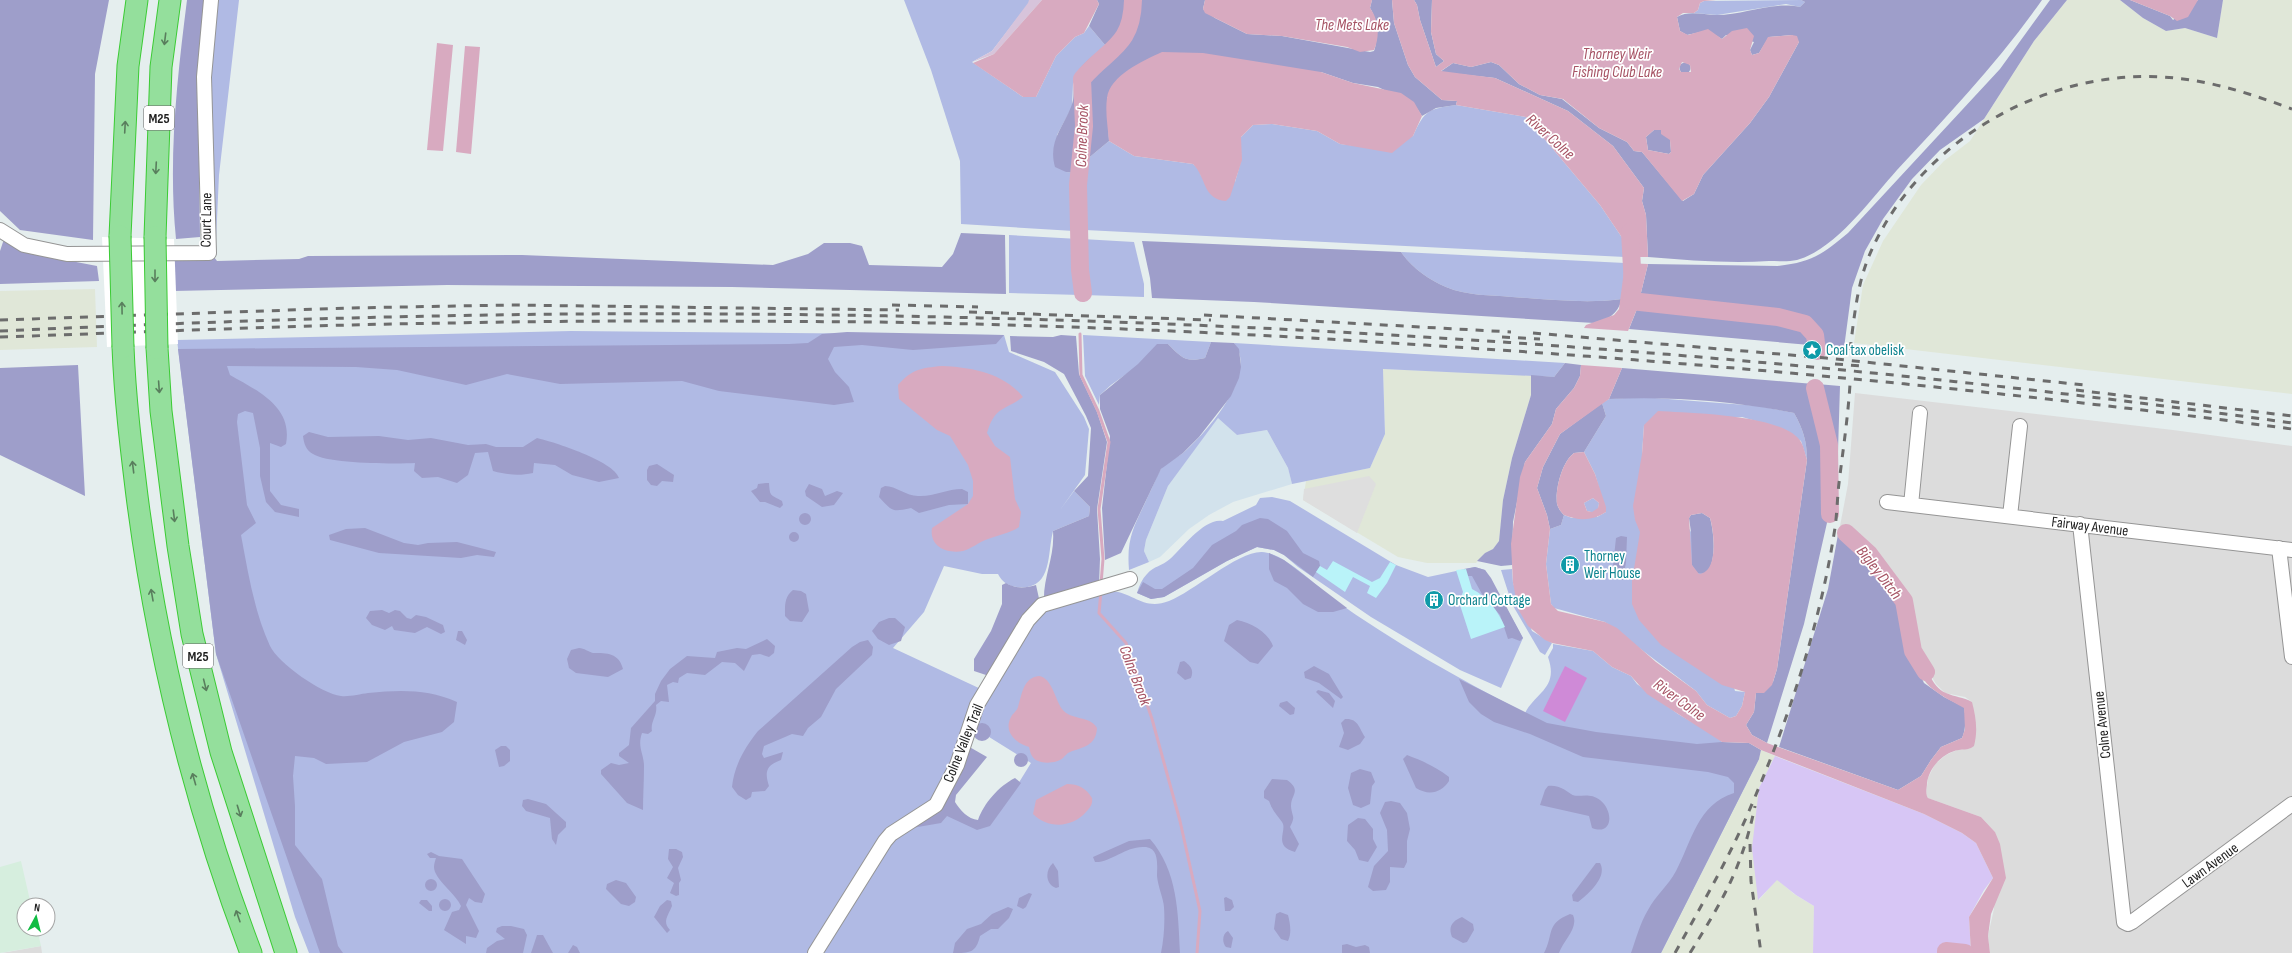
<svg xmlns="http://www.w3.org/2000/svg" width="2292" height="953" font-family="'Sofia Sans Condensed',sans-serif">
<style>
.residential{fill:#dcdcdc}
.commercial{fill:#d6eede}
.industrial{fill:#e0e7d8}
.farmland{fill:#d2e2ec}
.grass{fill:#b0bae4}
.forest{fill:#9e9eca}
.wetland{fill:#d7c4db}
.sand{fill:#b9f3f9}
.park{fill:#d7c6f5}
.pitch{fill:#cf8ad7}
.parking{fill:#dedede}
.water{fill:#d8aac0;fill-rule:evenodd}
.pier{fill:#fff}
.lines{fill:none;stroke-linecap:round;stroke-linejoin:round}
.stream{stroke:#d8aac0;stroke-width:3}
.river{stroke:#d8aac0;stroke-width:18}
.minor-casing{stroke:#959595;stroke-width:16}
.highway-casing{stroke:#3bcb34;stroke-width:23}
.minor{stroke:#fff;stroke-width:14}
.highway{stroke:#94df9c;stroke-width:21}
.rail{stroke:#6c6c6c;stroke-width:3;stroke-dasharray:8 8;stroke-linecap:butt}
.highway-bridge-casing{stroke:#3bcb34;stroke-width:23;stroke-linecap:butt}
.highway-bridge{stroke:#94df9c;stroke-width:21}
.oneway{stroke:#597e5d}
.labels{text-anchor:middle;stroke-width:3.5;stroke-linejoin:round;paint-order:stroke}
.shield{fill:#fff;stroke:#626262;stroke-width:1}
.shield-label{font-size:14px;font-weight:bold;fill:#1e1e1e}
.street-label{font-size:15px;fill:#1e1e1e;stroke:#fff}
.culture-label{font-size:15px;fill:#0d838f;stroke:#fff;text-anchor:start}
.water-label{font-size:16px;font-style:italic;fill:#a65364;stroke:#fff}
</style>
<rect width="100%" height="100%" fill="#e5eeee"/>
<path class="residential" d="M 1855,393 L 2173,430 L 2292,446 L 2292,953 L 1990,953 L 1988,936 L 1994,909 L 1995,832 L 1981,817 L 1928,798 L 1926,795 L 1928,778 L 1935,764 L 1946,755 L 1957,750 L 1971,748 L 1972,702 L 1965,697 L 1945,693 L 1936,684 L 1926,667 L 1904,601 L 1869,554 L 1840,526 L 1848,484 Z
M 41,946 L 42,953 L 2,953 Z"/>
<path class="commercial" d="M 21,861 L 31,905 L 24,905 L 24,929 L 37,929 L 41,946 L 0,953 L 0,867 Z"/>
<path class="industrial" d="M 2067,0 L 2120,0 L 2143,18 L 2166,31 L 2185,28 L 2217,38 L 2223,0 L 2292,0 L 2292,394 L 1854,343 L 1863,285 L 1883,241 L 1921,185 L 1944,161 L 1970,141 L 2034,41 Z
M 95,289 L 97,347 L 0,350 L 0,291 Z
M 1383,369 L 1531,375 L 1531,395 L 1512,458 L 1503,500 L 1499,541 L 1493,549 L 1485,553 L 1476,563 L 1427,563 L 1398,557 L 1303,500 L 1306,481 L 1370,468 L 1385,434 Z
M 1761,750 L 1775,756 L 1759,788 L 1759,900 L 1777,879 L 1794,894 L 1814,906 L 1813,953 L 1661,953 L 1759,759 Z"/>
<path class="farmland" d="M 1218,417 L 1237,435 L 1267,430 L 1288,468 L 1292,484 L 1233,502 L 1209,515 L 1189,529 L 1160,557 L 1149,562 L 1144,551 L 1146,540 L 1168,486 Z"/>
<path class="grass" d="M 216,0 L 239,0 L 219,175 L 216,241 L 213,246 L 211,62 Z
M 904,0 L 1029,0 L 1029,3 L 992,51 L 972,62 L 1023,97 L 1036,97 L 1056,56 L 1075,37 L 1084,33 L 1089,26 L 1105,45 L 1082,67 L 1073,84 L 1072,107 L 1057,135 L 1066,172 L 1076,173 L 1074,231 L 961,224 L 960,161 L 931,70 Z
M 1801,0 L 1805,2 L 1800,7 L 1786,4 L 1717,15 L 1694,13 L 1698,10 L 1700,3 L 1704,1 Z
M 1456,105 L 1526,117 L 1600,205 L 1625,242 L 1625,257 L 1085,230 L 1082,185 L 1085,161 L 1109,141 L 1134,156 L 1193,164 L 1200,170 L 1201,176 L 1235,182 L 1241,161 L 1241,137 L 1253,125 L 1272,124 L 1317,131 L 1340,144 L 1366,147 L 1413,136 C 1425,110 1428,109 1456,105 Z
M 1009,235 L 1079,239 L 1081,295 L 1009,293 Z
M 1082,239 L 1134,242 L 1144,284 L 1144,297 L 1084,295 L 1082,272 Z
M 1401,252 L 1625,263 L 1622,299 C 1585,304 1549,299 1512,297 C 1491,295 1467,296 1446,287 C 1429,280 1412,268 1401,252 Z
M 571,331 L 1004,335 L 1009,352 L 1055,372 L 1084,417 L 1089,429 L 1085,475 L 1060,510 L 1074,491 L 1090,507 L 1089,516 L 1053,531 C 1047,554 1053,591 1017,587 C 1008,586 1002,582 998,574 L 982,574 L 944,566 L 924,612 L 893,648 L 983,690 L 935,803 L 983,828 L 1018,784 L 1031,763 L 973,727 L 980,706 L 1044,607 C 1058,603 1099,590 1112,591 C 1134,593 1144,611 1169,601 C 1193,592 1238,551 1262,552 C 1284,553 1315,585 1332,598 C 1393,642 1458,678 1525,713 C 1536,692 1559,688 1548,657 L 1553,648 L 1553,644 L 1593,651 L 1612,667 L 1631,676 L 1637,684 L 1678,714 L 1718,737 L 1722,742 L 1718,757 L 1759,759 L 1661,953 L 309,953 L 295,917 L 216,654 L 177,340 Z
M 1083,335 L 1211,342 L 1205,358 C 1185,363 1181,357 1168,344 L 1111,385 L 1100,395 L 1099,405 L 1085,376 Z
M 1234,343 L 1565,363 L 1554,377 L 1383,369 L 1385,434 L 1370,468 L 1292,484 L 1288,468 L 1267,430 L 1237,435 L 1218,418 L 1168,486 L 1146,540 L 1144,551 L 1149,562 L 1129,570 C 1126,535 1136,524 1149,494 C 1153,487 1156,477 1161,469 C 1165,463 1176,458 1183,453 C 1206,433 1259,374 1234,343 Z
M 1642,397 L 1759,406 L 1794,413 C 1803,429 1807,441 1807,460 L 1801,441 L 1783,429 L 1742,417 L 1644,425 L 1642,454 L 1691,532 L 1735,691 L 1745,692 L 1742,706 L 1736,716 L 1730,718 L 1707,705 L 1696,691 L 1605,622 L 1554,608 L 1551,604 L 1546,564 L 1550,529 L 1561,525 L 1564,515 L 1572,518 L 1591,512 L 1587,511 L 1584,503 L 1593,498 L 1599,503 L 1597,517 L 1606,512 L 1595,474 L 1584,452 L 1606,416 L 1602,403 L 1609,399 Z
M 1272,497 L 1290,501 L 1396,565 L 1428,577 L 1475,567 L 1485,570 L 1523,638 L 1501,688 L 1460,670 L 1371,617 L 1298,567 L 1284,555 L 1274,550 L 1257,547 L 1248,551 L 1227,561 L 1164,597 L 1151,599 L 1137,593 C 1139,586 1142,579 1147,574 C 1154,566 1162,566 1170,559 C 1182,548 1205,517 1223,521 L 1256,505 L 1260,498 Z
M 1512,569 L 1513,583 L 1532,631 L 1552,643 L 1545,655 L 1540,652 L 1512,604 L 1501,570 Z"/>
<path class="forest" d="M 0,0 L 109,0 L 95,74 L 93,240 L 20,230 L 0,211 Z
M 187,0 L 209,0 L 199,155 L 200,237 L 176,239 C 168,160 177,79 187,0 Z
M 1097,0 L 1131,0 L 1129,24 L 1125,35 L 1081,77 L 1083,127 L 1076,173 L 1066,172 L 1055,167 C 1048,142 1062,129 1071,107 C 1077,94 1069,81 1082,66 C 1088,59 1098,52 1105,45 L 1089,26 L 1099,4 Z
M 1135,0 L 1205,0 L 1203,9 L 1215,18 L 1247,34 L 1282,36 L 1370,52 L 1374,51 C 1378,41 1377,18 1370,8 L 1372,0 L 1392,0 L 1394,23 L 1408,65 L 1415,77 L 1442,100 L 1457,101 L 1456,105 L 1436,108 L 1422,116 L 1414,104 L 1378,87 L 1353,83 L 1321,72 L 1107,97 L 1109,141 L 1085,161 L 1087,126 L 1083,80 C 1108,51 1136,44 1135,0 Z
M 1414,0 L 1432,0 L 1431,32 L 1436,54 L 1444,61 L 1436,67 L 1420,20 L 1417,5 Z
M 1801,0 L 2042,0 C 1999,61 1948,115 1897,170 C 1871,199 1836,249 1797,260 C 1788,262 1778,261 1769,261 C 1729,264 1689,260 1648,257 L 1646,215 L 1642,201 L 1644,188 L 1613,146 L 1568,111 L 1495,78 L 1440,72 L 1453,63 L 1471,67 L 1491,62 L 1499,65 L 1519,84 L 1540,95 L 1562,99 L 1599,128 L 1627,142 L 1634,151 L 1642,152 L 1683,201 L 1694,194 L 1703,175 L 1750,123 L 1769,97 L 1799,42 L 1792,35 L 1769,37 L 1759,53 L 1752,55 L 1750,50 L 1754,42 L 1726,35 L 1722,39 C 1706,29 1705,31 1687,35 L 1680,31 L 1677,17 C 1689,10 1703,15 1716,15 C 1745,15 1771,1 1800,7 L 1805,2 Z
M 2050,0 L 2067,0 L 2034,41 L 1984,119 L 1940,150 L 1912,179 L 1883,219 L 1865,251 L 1852,288 L 1844,348 L 1629,329 L 1637,309 L 1648,264 L 1778,266 C 1812,262 1823,254 1848,233 L 2000,69 Z
M 2120,0 L 2130,0 L 2170,16 L 2173,20 L 2198,0 L 2223,0 L 2217,38 L 2185,28 L 2166,31 L 2143,18 Z
M1679.5 68a5.5 5.5 0 1 1 11 0a5.5 5.5 0 1 1-11 0Z
M 1654,130 L 1661,130 L 1670,139 L 1671,152 L 1669,154 L 1648,150 L 1646,137 Z
M 961,233 L 1005,235 L 1006,294 L 732,287 L 447,285 L 173,291 L 172,258 L 214,257 L 217,261 L 299,259 L 308,256 L 522,255 L 773,265 L 808,254 L 824,243 L 850,243 L 862,246 L 869,265 L 942,267 L 953,254 Z
M 4,239 L 45,256 L 97,266 L 99,281 L 0,284 L 0,251 Z
M 1142,241 L 1401,252 C 1412,268 1429,280 1446,287 C 1467,296 1491,295 1512,297 C 1549,299 1585,304 1622,299 C 1617,315 1609,319 1594,323 L 1254,302 L 1152,298 L 1150,278 Z
M 847,332 L 1004,335 L 996,344 L 913,350 L 862,345 L 834,347 L 828,359 L 835,372 L 849,387 L 854,402 L 834,405 L 719,391 L 682,381 L 560,384 L 507,374 L 466,385 L 397,370 L 356,367 L 227,366 L 230,375 C 258,391 293,407 286,444 L 281,447 L 270,443 L 270,491 L 281,505 L 299,509 L 299,517 L 275,512 L 266,502 L 260,476 L 260,448 L 253,413 L 245,411 L 238,414 L 237,422 L 247,505 L 256,523 L 241,535 C 248,572 254,611 270,646 C 278,663 322,694 341,696 C 349,697 360,694 368,693 C 401,690 427,689 457,702 L 454,722 L 442,732 L 404,742 L 367,762 L 326,764 L 314,758 L 295,756 L 293,776 L 295,806 L 295,845 L 322,879 L 338,946 L 343,953 L 320,953 L 216,654 L 178,349 L 789,344 L 808,343 L 822,334 Z
M 1061,335 L 1076,336 L 1079,374 L 1097,412 L 1107,442 L 1097,509 L 1100,559 L 1099,585 L 1044,602 C 1043,576 1055,558 1053,531 L 1089,516 L 1090,507 L 1074,491 L 1088,476 L 1091,428 L 1086,416 L 1064,374 L 1044,362 L 1011,351 L 1010,336 L 1053,337 Z
M 1211,342 L 1234,343 L 1239,349 L 1241,367 L 1239,378 L 1231,396 L 1199,437 L 1183,453 L 1161,469 L 1121,553 L 1105,560 L 1102,508 L 1110,436 L 1100,409 L 1100,395 L 1138,364 L 1157,344 L 1168,344 C 1181,357 1185,363 1205,358 Z
M 1565,363 L 1581,365 L 1580,376 L 1574,388 L 1556,409 L 1552,424 L 1525,462 L 1513,522 L 1512,565 L 1501,566 L 1477,561 L 1485,553 L 1493,549 L 1499,541 L 1503,500 L 1512,458 L 1531,395 L 1531,375 L 1554,377 Z
M 78,365 L 85,496 L 0,455 L 0,368 Z
M 1622,368 L 1814,384 L 1828,445 L 1829,514 L 1804,624 L 1767,743 L 1752,735 L 1746,725 L 1754,712 L 1756,693 L 1773,682 L 1777,669 L 1807,460 C 1807,441 1803,429 1794,413 C 1734,401 1670,396 1609,399 Z
M 1817,384 L 1840,386 L 1837,484 L 1832,513 L 1830,445 L 1820,405 Z
M 1602,403 L 1606,416 L 1584,452 L 1574,453 C 1562,462 1555,489 1557,504 C 1558,508 1561,512 1564,515 L 1561,525 L 1550,529 L 1547,515 L 1537,488 L 1543,467 L 1560,434 Z
M 309,432 L 328,437 L 379,436 L 408,440 L 431,438 L 468,445 L 486,444 L 496,447 L 523,447 L 537,438 C 554,442 614,461 619,478 L 599,482 L 572,475 L 555,465 L 534,463 L 533,473 C 519,476 508,475 493,471 L 488,452 L 475,453 L 468,475 L 457,483 L 438,477 L 422,478 L 414,471 L 415,463 C 395,464 328,464 313,454 C 306,450 304,444 303,436 Z
M 657,464 L 674,475 L 673,482 L 662,481 L 657,486 L 651,485 L 647,480 L 647,470 L 649,466 Z
M 766,483 L 769,483 C 770,497 770,494 782,501 L 783,505 L 780,508 L 765,502 L 760,502 L 751,491 L 757,488 L 758,484 Z
M 809,484 L 822,489 L 825,496 L 837,491 L 843,493 L 834,505 L 822,507 L 806,496 L 805,491 Z
M 885,486 C 896,486 906,496 918,496 C 933,497 947,489 962,489 L 968,492 L 968,504 L 949,505 L 919,513 L 911,508 C 892,512 893,512 879,497 L 881,488 Z
M799 519a6 6 0 1 1 12 0a6 6 0 1 1-12 0Z
M 1702,513 L 1710,518 C 1714,532 1717,563 1706,574 L 1697,573 L 1692,565 L 1691,532 L 1631,532 L 1691,532 L 1689,518 L 1691,515 Z
M 1260,518 L 1268,519 L 1287,531 L 1303,553 L 1319,561 L 1320,566 L 1313,577 L 1284,555 L 1274,550 L 1257,547 L 1227,561 L 1164,597 L 1151,599 L 1137,593 L 1143,582 L 1155,589 L 1162,589 L 1193,568 L 1212,545 L 1236,531 L 1242,525 Z
M 365,528 L 404,543 L 418,545 L 428,543 L 457,542 L 496,552 L 494,557 L 477,555 L 461,558 L 379,553 L 330,540 L 329,535 L 346,529 Z
M 1839,529 L 1867,557 L 1900,602 L 1909,652 L 1924,683 L 1944,697 L 1964,707 C 1966,716 1966,730 1962,738 L 1941,747 L 1931,760 L 1921,776 L 1898,790 L 1779,747 L 1828,589 Z
M789 537a5 5 0 1 1 10 0a5 5 0 1 1-10 0Z
M 1621,536 L 1627,537 L 1626,562 L 1623,580 L 1612,575 L 1616,538 Z
M 1269,553 L 1284,560 L 1347,608 L 1333,612 L 1318,612 L 1303,604 L 1287,588 L 1274,581 L 1269,569 Z
M 1475,567 L 1485,570 L 1491,578 L 1523,638 L 1520,641 L 1512,638 L 1508,639 L 1500,615 L 1482,594 L 1472,576 L 1465,576 L 1464,569 Z
M 1006,583 C 1015,589 1026,588 1036,585 L 1040,603 L 989,676 L 974,671 L 974,659 L 991,631 L 1002,604 L 1002,585 Z
M 793,590 L 801,591 L 806,594 L 809,611 L 802,622 L 790,621 L 785,616 C 785,606 784,597 793,590 Z
M 382,610 L 389,613 L 395,610 L 400,611 L 407,618 L 411,619 L 416,615 L 426,617 L 443,625 L 445,632 L 441,634 L 427,627 L 415,633 L 394,630 L 392,626 L 385,630 L 372,625 L 366,618 L 370,611 Z
M 889,618 L 895,618 L 905,627 L 901,641 L 889,645 L 878,639 L 872,631 L 879,622 Z
M 1237,620 C 1251,623 1268,632 1273,646 L 1258,664 L 1250,662 L 1224,641 L 1229,625 Z
M 458,631 L 462,631 L 467,640 L 465,645 L 456,640 Z
M 767,639 L 775,646 L 774,653 L 769,657 L 760,654 L 752,655 L 744,671 L 735,663 L 722,662 L 705,675 L 687,673 L 679,678 L 678,683 L 673,682 L 667,685 L 669,702 L 661,701 L 656,705 C 658,715 650,722 652,731 L 648,734 L 642,733 C 637,747 644,754 644,766 C 644,781 643,796 643,810 L 627,803 L 601,774 L 601,770 L 611,763 L 619,765 L 629,763 L 619,756 L 619,753 L 629,745 L 631,728 L 655,701 L 655,694 L 661,681 L 670,669 L 687,656 L 715,658 L 717,652 L 737,648 L 746,649 Z
M 868,640 L 873,647 L 872,655 L 836,689 L 821,717 L 808,728 L 803,736 L 792,734 L 764,746 L 762,754 L 764,758 L 783,752 L 781,760 C 767,765 764,771 769,786 L 765,791 L 752,792 L 751,797 L 746,800 L 738,795 L 732,787 C 734,766 745,747 758,731 L 852,647 L 860,642 Z
M 579,648 C 584,648 589,652 593,653 C 607,653 619,653 623,669 L 608,677 L 576,673 L 569,668 L 567,659 L 571,650 Z
M 1184,661 C 1191,666 1194,670 1191,678 L 1185,680 L 1177,673 L 1180,662 Z
M 1314,666 L 1329,674 L 1343,697 L 1341,699 L 1319,683 L 1305,678 L 1304,672 Z
M 1459,679 L 1547,723 L 1596,732 L 1697,744 L 1722,742 L 1749,743 L 1761,750 L 1759,759 L 1661,953 L 1631,953 C 1636,939 1640,923 1648,910 C 1655,896 1669,885 1676,871 C 1692,841 1697,805 1734,793 L 1734,783 L 1728,777 L 1708,772 L 1583,757 L 1530,734 L 1494,722 L 1481,714 L 1469,702 Z
M 1318,690 L 1329,693 L 1335,701 L 1333,708 L 1316,692 Z
M 1287,701 L 1295,708 L 1294,714 L 1290,715 L 1279,706 L 1280,703 Z
M 1345,719 C 1358,718 1359,728 1365,737 L 1360,744 L 1348,750 L 1339,747 L 1344,733 L 1341,723 Z
M973 732a9 9 0 1 1 18 0a9 9 0 1 1-18 0Z
M 966,745 L 987,757 L 956,795 L 955,802 C 960,810 968,819 978,820 C 984,803 999,786 1015,778 L 1021,783 L 990,826 L 977,830 L 947,816 L 941,823 L 906,829 L 933,811 Z
M 501,746 L 506,746 L 510,750 L 510,761 L 504,766 L 499,767 L 495,750 Z
M1014 760a7 7 0 1 1 14 0a7 7 0 1 1-14 0Z
M 1407,755 C 1423,761 1436,767 1449,777 L 1449,781 C 1441,793 1429,796 1416,788 L 1403,759 Z
M 1360,769 L 1371,772 L 1375,782 L 1372,786 L 1370,804 L 1361,808 L 1353,805 L 1348,788 L 1351,773 Z
M 1272,779 L 1287,780 C 1302,791 1291,794 1291,806 C 1292,818 1296,815 1290,827 L 1299,844 L 1295,852 C 1272,846 1288,830 1282,822 C 1277,815 1272,810 1269,801 L 1264,798 L 1264,791 Z
M 1548,786 C 1559,785 1563,789 1571,794 C 1578,799 1588,791 1600,800 C 1614,811 1613,836 1592,828 L 1589,816 L 1540,805 L 1545,790 Z
M 528,799 L 546,804 L 566,822 L 566,827 L 558,835 L 556,845 L 552,839 L 550,818 L 526,811 L 522,806 L 523,800 Z
M 1391,801 L 1400,803 L 1407,813 L 1410,829 L 1407,841 L 1407,862 L 1404,868 L 1390,867 L 1390,882 L 1386,890 L 1373,891 L 1368,887 L 1374,866 L 1388,851 L 1387,830 L 1380,813 L 1385,802 Z
M 1358,818 L 1365,819 L 1373,829 L 1373,839 L 1377,847 L 1368,862 L 1359,860 L 1355,850 L 1347,841 L 1348,825 Z
M 1150,839 C 1178,871 1178,913 1180,953 L 1161,953 C 1164,938 1165,922 1164,907 C 1163,897 1158,887 1157,876 C 1157,866 1160,847 1144,847 C 1126,846 1110,863 1095,862 L 1093,857 L 1129,841 Z
M 669,849 L 676,849 L 682,852 L 683,857 L 678,868 L 681,880 L 679,883 L 679,895 L 676,896 L 670,893 L 674,883 L 667,878 L 673,867 L 668,859 Z
M 431,852 L 439,856 L 462,859 L 485,894 L 482,903 L 475,902 L 469,898 L 466,905 L 479,931 L 476,938 L 466,936 L 466,944 L 444,930 L 452,912 L 459,910 L 461,906 C 456,894 434,879 434,867 C 434,864 435,861 436,858 L 430,858 L 427,854 Z
M 1053,863 L 1058,871 L 1059,887 L 1056,888 C 1045,884 1045,870 1053,863 Z
M 1596,863 L 1600,863 C 1608,877 1588,894 1578,902 L 1573,901 L 1572,895 Z
M425 885a6 6 0 1 1 12 0a6 6 0 1 1-12 0Z
M 616,880 L 626,883 L 636,897 L 635,902 L 629,906 L 621,904 L 606,889 L 607,884 Z
M 1029,893 L 1032,894 L 1026,907 L 1023,909 L 1017,906 L 1019,898 Z
M 1226,897 L 1232,900 L 1234,907 L 1230,911 L 1225,911 L 1224,898 Z
M439 905a6 6 0 1 1 12 0a6 6 0 1 1-12 0Z
M 421,900 L 427,900 L 432,906 L 432,911 L 429,911 L 419,903 Z
M 667,900 L 671,901 L 672,906 C 668,916 662,922 670,930 L 667,933 L 654,917 L 660,906 Z
M 1008,907 L 1013,909 L 1009,918 L 998,929 L 991,929 L 980,936 C 976,953 970,953 953,953 L 955,943 L 967,929 L 981,924 L 992,914 Z
M 1280,912 L 1288,915 C 1290,923 1292,933 1288,941 L 1281,939 L 1274,929 L 1276,914 Z
M 1570,914 L 1573,915 C 1579,928 1563,941 1559,953 L 1544,953 C 1554,935 1545,924 1570,914 Z
M 1462,917 L 1473,924 L 1474,930 L 1467,942 L 1463,943 L 1452,937 C 1448,927 1452,921 1462,917 Z
M 502,926 L 511,926 L 524,929 L 527,935 L 523,953 L 486,953 L 487,948 L 497,941 L 505,939 L 496,932 L 497,928 Z
M 1228,931 L 1233,938 L 1231,948 L 1226,947 C 1222,943 1222,934 1228,931 Z
M 537,935 L 543,935 L 553,953 L 531,953 Z
M 1347,944 L 1356,947 L 1365,945 L 1369,947 L 1370,953 L 1342,953 L 1342,945 Z
M 573,945 L 577,947 L 580,953 L 568,953 Z"/>
<path class="wetland" d="M 1029,0 L 1042,0 L 994,54 L 972,62 L 992,51 L 1028,3 Z"/>
<path class="sand" d="M 1333,561 L 1372,582 L 1380,578 L 1390,562 L 1396,565 L 1387,583 L 1376,598 L 1367,593 L 1370,586 L 1353,577 L 1345,592 L 1316,572 L 1320,566 L 1327,570 Z
M 1466,569 L 1472,589 C 1488,597 1498,611 1505,627 L 1471,639 L 1459,602 L 1463,592 L 1456,570 Z"/>
<path class="park" d="M 1775,756 L 1924,814 L 1962,833 L 1976,843 L 1993,878 L 1984,890 L 1969,917 L 1971,953 L 1813,953 L 1814,906 L 1796,895 L 1777,880 L 1758,900 L 1752,848 L 1759,788 Z"/>
<path class="pitch" d="M 1565,666 L 1587,678 L 1565,722 L 1543,711 Z"/>
<path class="parking" d="M 1369,476 L 1376,484 L 1357,533 L 1303,500 L 1304,489 Z"/>
<path class="water" d="M 1042,0 L 1097,0 L 1099,4 L 1084,33 L 1075,37 L 1056,56 L 1036,97 L 1023,97 L 973,63 L 994,54 Z
M 1205,0 L 1372,0 L 1370,8 C 1379,20 1380,36 1374,50 L 1360,52 L 1347,47 L 1282,36 L 1247,34 L 1205,13 L 1203,9 Z
M 1392,0 L 1414,0 L 1417,5 L 1420,20 L 1436,67 L 1444,61 L 1436,54 L 1431,32 L 1432,0 L 1716,0 L 1704,1 L 1700,3 L 1698,10 L 1694,13 L 1683,13 L 1677,17 L 1680,31 L 1688,35 L 1708,29 L 1722,39 L 1732,31 L 1747,28 L 1754,36 L 1750,50 L 1752,55 L 1759,53 L 1768,37 L 1792,35 L 1797,36 L 1799,42 L 1769,97 L 1750,123 L 1703,175 L 1694,194 L 1682,201 L 1642,152 L 1634,151 L 1627,142 L 1599,128 L 1563,99 L 1540,95 L 1519,84 L 1499,65 L 1491,62 L 1471,67 L 1453,63 L 1441,71 L 1495,78 L 1568,111 L 1613,146 L 1644,188 L 1642,201 L 1646,215 L 1648,257 L 1625,257 L 1625,242 L 1600,205 L 1526,117 L 1456,105 L 1457,101 L 1442,100 L 1415,77 L 1408,65 L 1394,23 ZM 1682,62 L 1690,65 L 1691,72 L 1681,72 L 1679,69 ZM 1654,130 L 1661,130 L 1661,134 L 1670,140 L 1671,152 L 1669,154 L 1648,150 L 1646,137 Z
M 2130,0 L 2198,0 L 2188,17 L 2177,21 L 2170,16 Z
M 437,43 L 453,45 L 443,151 L 427,150 Z
M 465,46 L 480,47 L 471,154 L 456,152 Z
M 1162,52 L 1203,53 L 1321,72 L 1353,83 L 1401,93 L 1414,102 L 1422,116 L 1413,136 L 1392,153 L 1340,144 L 1317,131 L 1272,124 L 1253,125 L 1241,137 L 1242,160 L 1230,197 L 1226,201 C 1202,199 1207,178 1193,164 L 1134,156 L 1109,141 C 1108,128 1105,112 1107,98 C 1110,75 1143,61 1162,52 Z
M 1625,263 L 1648,264 L 1637,309 L 1628,331 L 1584,328 L 1586,325 L 1614,315 L 1619,309 Z
M 1581,365 L 1622,368 L 1609,399 L 1560,434 L 1543,467 L 1537,488 L 1547,515 L 1550,529 L 1546,564 L 1551,604 L 1558,611 L 1605,622 L 1617,628 L 1656,662 L 1696,691 L 1707,705 L 1730,718 L 1736,716 L 1742,706 L 1745,692 L 1722,685 L 1661,645 L 1639,620 L 1632,604 L 1632,581 L 1640,532 L 1635,520 L 1633,506 L 1642,454 L 1644,425 L 1658,411 C 1688,413 1785,414 1801,442 C 1804,447 1805,454 1807,460 L 1777,669 L 1772,685 L 1764,693 L 1756,693 L 1754,712 L 1746,725 L 1752,735 L 1767,743 L 1898,790 L 1921,776 L 1931,760 L 1941,747 L 1962,738 L 1965,729 L 1964,708 C 1931,690 1924,687 1909,652 L 1921,650 C 1925,664 1931,687 1946,693 C 1955,697 1963,697 1972,702 C 1976,717 1978,731 1974,746 L 1971,748 C 1967,750 1963,749 1959,750 C 1943,752 1929,768 1927,783 C 1927,788 1925,794 1928,798 L 1981,817 L 1995,832 L 2000,844 L 2006,878 L 1991,914 L 1988,936 L 1990,953 L 1971,953 L 1969,917 L 1993,878 L 1976,843 L 1962,833 L 1924,814 L 1761,750 L 1749,743 L 1722,742 L 1647,694 L 1631,676 L 1612,667 L 1593,651 L 1552,643 L 1545,640 L 1528,626 L 1518,609 L 1513,583 L 1511,544 L 1520,477 L 1525,462 L 1552,424 L 1556,409 L 1574,388 L 1580,376 ZM 1702,513 L 1710,518 C 1714,531 1719,572 1699,574 L 1692,565 L 1689,518 L 1691,515 Z
M 942,366 C 970,367 1004,373 1023,397 C 1004,411 995,406 987,433 L 995,446 L 1010,457 L 1015,499 L 1021,512 L 1019,527 C 1010,533 998,535 988,539 C 979,542 971,549 963,551 C 947,554 929,547 932,528 L 968,504 L 973,496 L 973,481 L 968,465 L 950,436 L 937,430 L 899,399 L 898,385 C 912,369 921,368 942,366 Z
M 1584,452 L 1595,474 L 1606,507 L 1606,512 C 1592,521 1579,521 1564,515 C 1561,512 1558,508 1557,504 C 1555,489 1562,462 1574,453 ZM 1593,498 L 1599,503 L 1598,508 L 1592,512 L 1587,511 L 1584,503 Z
M 1039,676 C 1052,678 1055,699 1062,709 C 1071,721 1090,715 1097,728 C 1096,746 1083,747 1070,752 C 1067,753 1065,756 1063,758 C 1056,764 1037,765 1032,756 C 1030,753 1030,750 1029,747 C 1016,743 1003,732 1011,717 C 1013,713 1017,711 1018,707 C 1022,694 1023,678 1039,676 Z
M 1067,784 C 1078,784 1086,788 1092,798 C 1093,804 1090,808 1086,812 C 1072,828 1048,829 1033,814 L 1036,800 Z"/>
<path class="pier" d="M 102,237 L 174,239 L 178,344 L 107,347 Z"/>
<g class="lines">
<path class="stream" d="M 1080,334 L 1081,375 L 1098,411 L 1109,442 L 1099,509 L 1103,559 L 1101,584
M 1101,591 L 1099,613 L 1126,643 L 1152,719 L 1180,821 L 1200,911 L 1197,953"/>
<path class="river" d="M 1630,232 L 1633,286
M 1083,293 L 1080,270 L 1078,185 L 1084,126 L 1082,79 C 1108,48 1132,47 1133,0
M 1631,301 L 1778,317 L 1805,324 L 1815,335 L 1817,351
M 1815,388 L 1829,445 L 1830,514
M 1846,533 L 1869,554 L 1904,601 L 1913,651 L 1926,672
M 1946,953 L 1946,951 L 1965,953"/>
<g class="minor-casing">
<path id="minor" d="M 0,230 L 24,245 L 67,254 L 209,253 L 204,77 L 211,0
M 1887,502 L 2292,550
M 1911,505 L 1920,413
M 2010,516 L 2020,426
M 2080,524 L 2124,922 L 2128,924 L 2132,922 L 2292,804
M 2279,548 L 2292,657
M 815,953 L 885,841 L 891,834 L 936,805 L 957,765 L 977,705 L 1028,620 L 1042,605 L 1130,579"/>
</g>
<g class="highway-casing">
<path id="highway" d="M 120,236 L 128,66 L 137,0
M 155,237 L 161,67 L 170,0
M 123,347 C 125,398 131,447 137,496 C 157,652 195,806 251,953
M 157,348 L 161,411 L 178,546 L 192,634 L 221,752 L 286,953"/>
</g>
<use href="#minor" class="minor"/>
<use href="#highway" class="highway"/>
<path class="rail" d="M 892,305 L 978,307
M 969,312 L 1211,320
M 1204,315 L 1511,332
M 0,320 L 349,308 L 511,305 L 899,310
M 0,331 C 242,320 485,312 727,314 C 1250,317 1774,351 2292,423
M 1533,333 L 1826,358 L 2084,385
M 0,337 C 150,332 300,325 450,323 C 592,320 735,321 877,322 C 1069,325 1262,334 1454,347 C 1734,365 2014,392 2292,429
M 1502,337 L 1540,339
M 1850,350 C 1854,319 1857,285 1869,256 C 1918,139 2051,65 2175,78 C 2216,82 2254,95 2292,109
M 1835,364 L 1863,366
M 2076,390 L 2292,416
M 1750,844 L 1751,881 L 1761,953
M 1675,953 C 1701,906 1728,860 1749,811 C 1787,723 1819,629 1834,534 C 1837,518 1837,500 1839,483 C 1843,450 1848,417 1850,384
M 1690,953 C 1723,900 1742,868 1755,806"/>
<g class="highway-bridge-casing">
<path id="highway-bridge" d="M 120,236 L 123,347
M 155,237 L 157,348"/>
</g>
<use href="#highway-bridge" class="highway-bridge"/>
</g>
<defs><path id="oneway-shaft" d="M-6 0H5M1.5-3L5.5 0L1.5 3" fill="none" stroke-width="1.6" stroke-linecap="round" stroke-linejoin="round"/></defs>
<g class="oneway">
<use href="#oneway-shaft" transform="translate(165 39) rotate(97)"/>
<use href="#oneway-shaft" transform="translate(125 127) rotate(-87)"/>
<use href="#oneway-shaft" transform="translate(156 168) rotate(93)"/>
<use href="#oneway-shaft" transform="translate(155 276) rotate(90)"/>
<use href="#oneway-shaft" transform="translate(122 308) rotate(-91)"/>
<use href="#oneway-shaft" transform="translate(159 387) rotate(86)"/>
<use href="#oneway-shaft" transform="translate(133 467) rotate(-97)"/>
<use href="#oneway-shaft" transform="translate(174 516) rotate(83)"/>
<use href="#oneway-shaft" transform="translate(152 595) rotate(-100)"/>
<use href="#oneway-shaft" transform="translate(205 685) rotate(76)"/>
<use href="#oneway-shaft" transform="translate(194 779) rotate(-106)"/>
<use href="#oneway-shaft" transform="translate(239 811) rotate(73)"/>
<use href="#oneway-shaft" transform="translate(238 916) rotate(-109)"/>
</g>
<defs>
<g id="sight-disc" transform="scale(1)"><circle r="9.5" fill="#0f9aa8" stroke="#fff"/><path d="M0-6L1.8-2.2L6-1.7L2.9 1.2L3.7 5.4L0 3.3L-3.7 5.4L-2.9 1.2L-6-1.7L-1.8-2.2Z" fill="#fff"/></g>
<g id="building-disc" transform="scale(1)"><circle r="9.5" fill="#0f9aa8" stroke="#fff"/><path d="M-4-6H4V6H1V3H-1V6H-4ZM-2.5-4.3h1.7v1.8h-1.7ZM.8-4.3h1.7v1.8H.8ZM-2.5-1h1.7V.8h-1.7ZM.8-1h1.7V.8H.8Z" fill="#fff"/></g>
</defs>
<g fill-rule="evenodd">
<use href="#sight-disc" x="1812" y="350"/>
<use href="#building-disc" x="1570" y="565"/>
<use href="#building-disc" x="1434" y="600"/>
</g>
<g class="labels">
<g class="shield">
<rect x="144" y="106" width="30" height="24" rx="3"/>
<rect x="183" y="644" width="30" height="24" rx="3"/>
</g>
<g class="shield-label">
<text x="159" y="123">M25</text>
<text x="198" y="661">M25</text>
</g>
<g class="street-label">
<text transform="translate(206 220) rotate(-89)" y="5">Court Lane</text>
<text transform="translate(2090 526) rotate(7)" y="5">Fairway Avenue</text>
<text transform="translate(2102 725) rotate(-96)" y="5">Colne Avenue</text>
<text transform="translate(963 743) rotate(-68)" y="5">Colne Valley Trail</text>
<text transform="translate(2210 865) rotate(-36)" y="5">Lawn Avenue</text>
</g>
<g class="culture-label">
<text x="1826" y="355">Coal tax obelisk</text>
<text x="1584" y="561">Thorney<tspan x="1584" dy="17">Weir House</tspan></text>
<text x="1448" y="605">Orchard Cottage</text>
</g>
<g class="water-label">
<text x="1352" y="30">The Mets Lake</text>
<text x="1617" y="59">Thorney Weir<tspan x="1617" dy="18">Fishing Club Lake</tspan></text>
<text transform="translate(1081 136) rotate(-88)" y="6">Colne Brook</text>
<text transform="translate(1551 136) rotate(42)" y="6">River Colne</text>
<text transform="translate(1880 572) rotate(52)" y="6">Bigley Ditch</text>
<text transform="translate(1136 675) rotate(69)" y="6">Colne Brook</text>
<text transform="translate(1680 699) rotate(36)" y="6">River Colne</text>
</g>
</g>
<g transform="translate(36 917) rotate(7)"><circle r="19" fill="#ffffff" stroke="#a5a5a5"/>
<path d="M0-3L7 15L0 10L-7 15Z" fill="#11bc43"/>
<text y="-6" font-size="11" font-weight="bold" text-anchor="middle" fill="#1e1e1e">N</text>
</g>
</svg>
